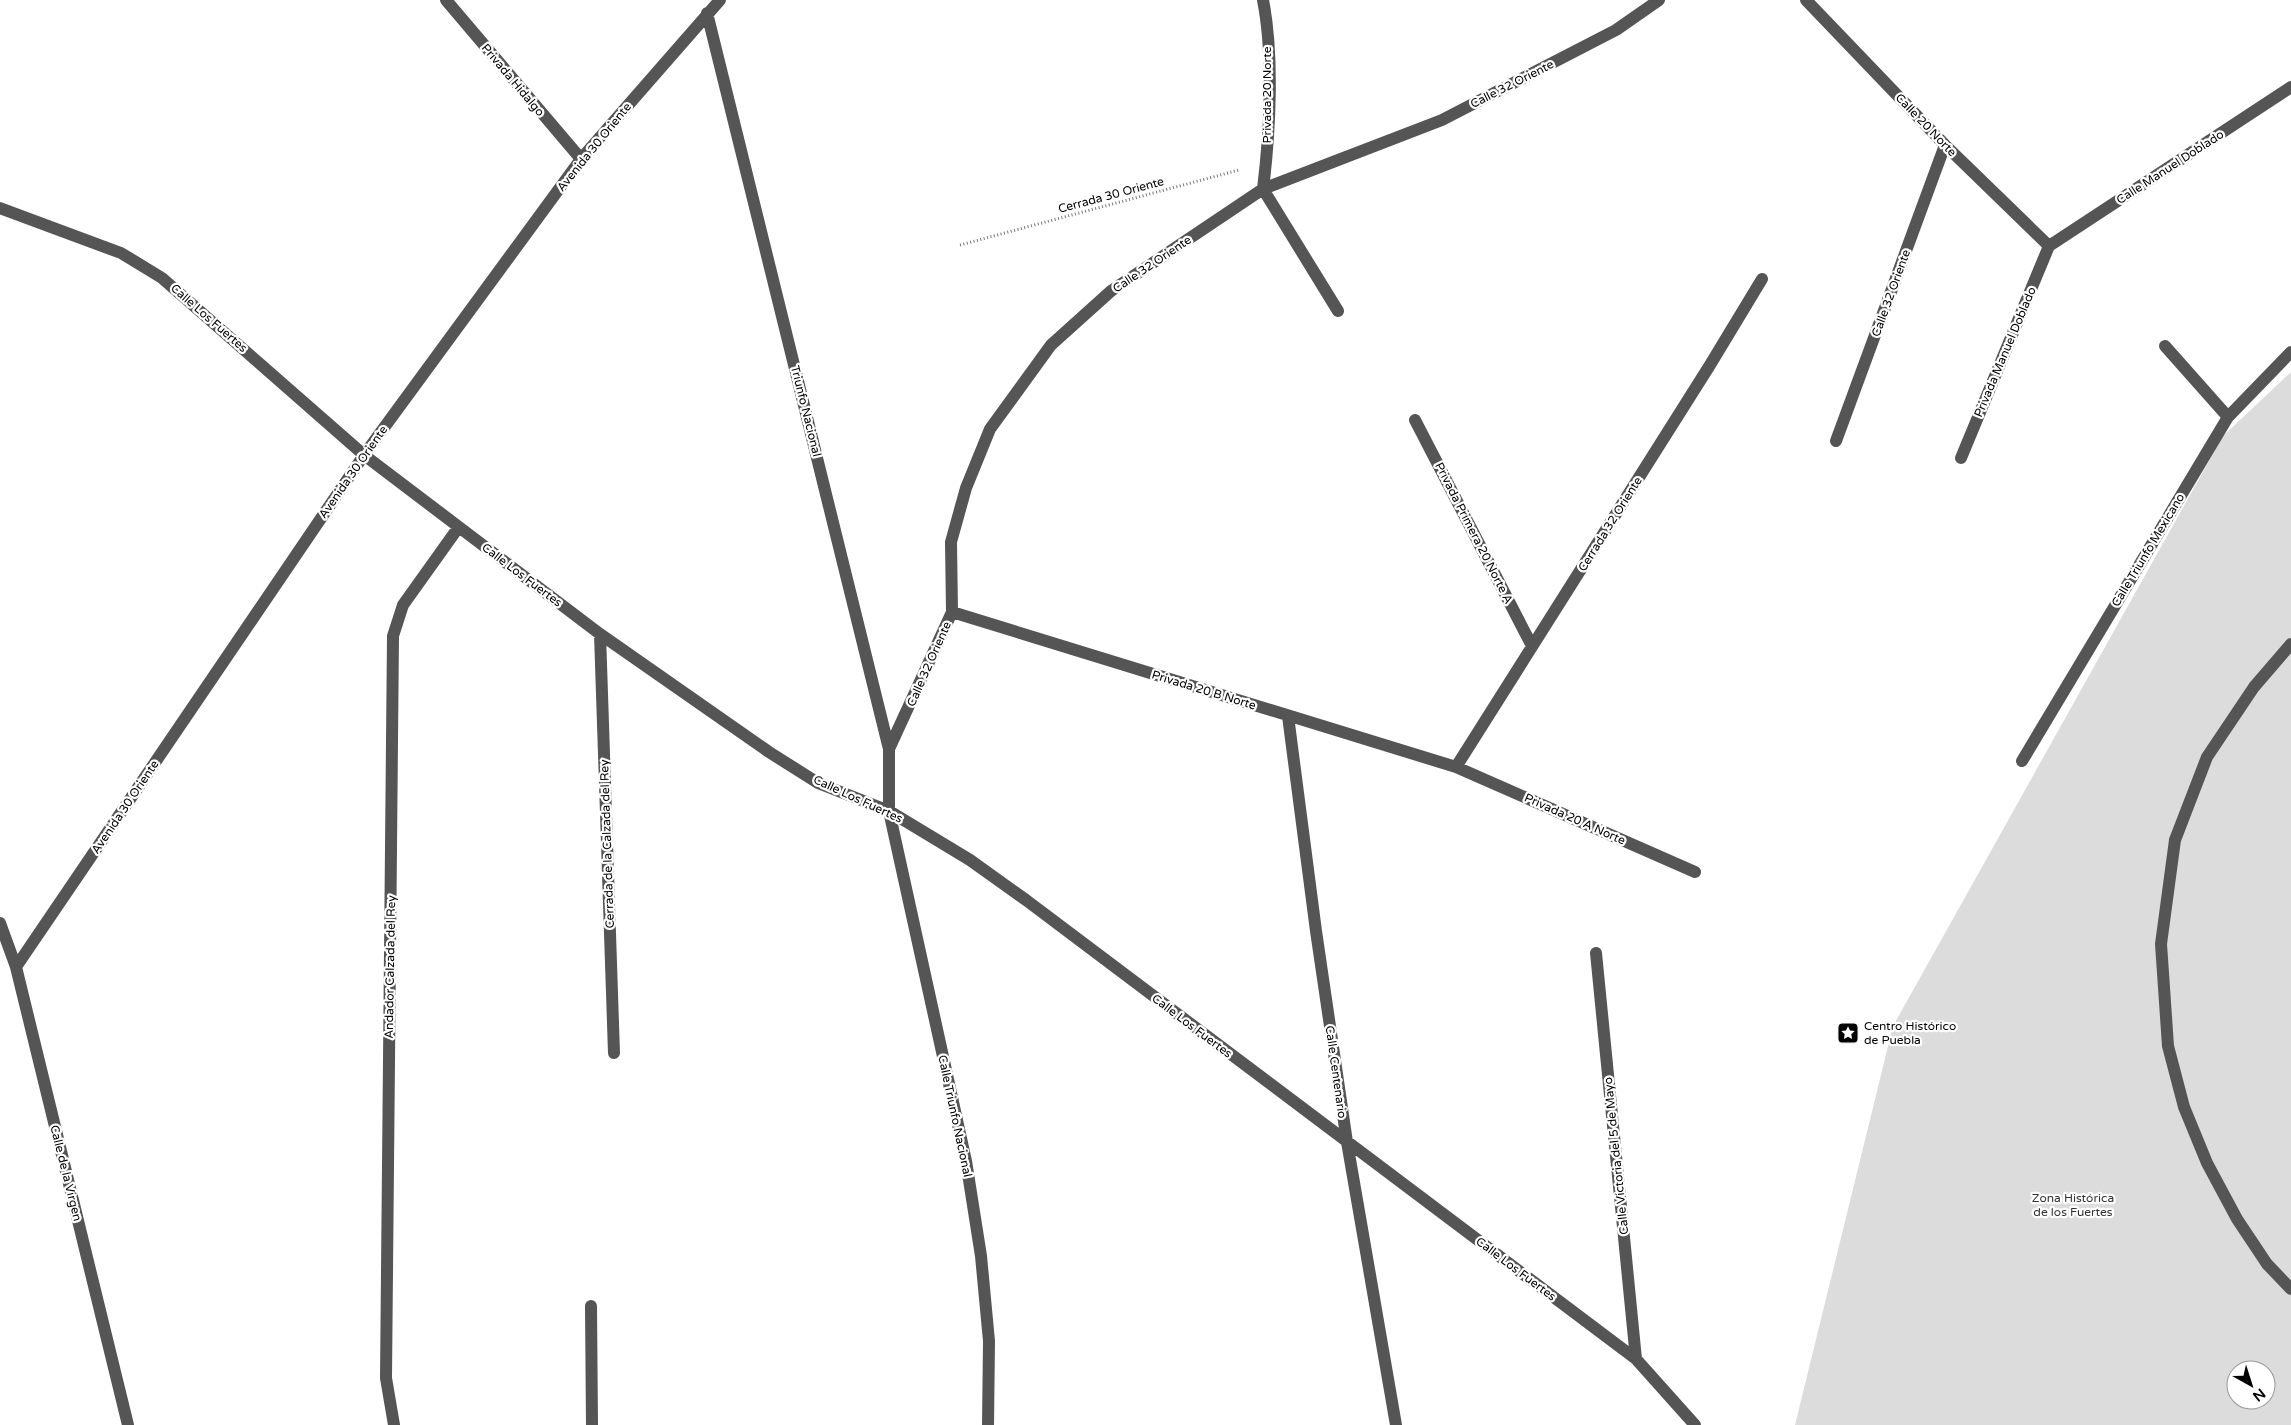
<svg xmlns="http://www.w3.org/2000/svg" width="2291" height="1425" font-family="'Varela Round',sans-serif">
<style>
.green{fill:#dcdcdc;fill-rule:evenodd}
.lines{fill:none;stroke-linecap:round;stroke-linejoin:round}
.path{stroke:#777;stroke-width:3;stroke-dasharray:1 2.5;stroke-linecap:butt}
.minor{stroke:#555;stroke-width:12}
.labels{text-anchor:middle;stroke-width:4.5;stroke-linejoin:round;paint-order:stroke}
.street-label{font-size:12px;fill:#000;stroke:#fff}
.poi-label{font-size:12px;fill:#000;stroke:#fff;text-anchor:start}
.park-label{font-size:12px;fill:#333;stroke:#fff}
</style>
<rect width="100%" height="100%" fill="#fff"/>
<path class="green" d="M 2291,372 L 2291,1425 L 1795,1425 L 1893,1026 L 2223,436 ZM 2236,1370 L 2266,1370 L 2266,1400 L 2236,1400 Z"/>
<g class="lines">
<path class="path" d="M 960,245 L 1239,170"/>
<path class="minor" d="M 446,0 L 581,159
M 1806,0 L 1945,145 L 2049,246
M 707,13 L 889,749 L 889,811 L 966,1161 L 981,1256 L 989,1341 L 988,1425
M 1263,189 C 1270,132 1274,56 1263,0
M 1263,189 L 1338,311
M 0,208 L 121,253 L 162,278 L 364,455 L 600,634 L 769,752 L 818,783 L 889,811 L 970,860 L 1026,900 L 1636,1359 L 1695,1425
M 2049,246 L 2291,87
M 2165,346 L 2228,417
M 1415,420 L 1532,646
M 1836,441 L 1945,145
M 1961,458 L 2049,246
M 952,612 L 1456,767 L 1695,872
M 600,634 L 614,1053
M 2291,644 L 2254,687 L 2207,757 L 2175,840 L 2161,944 L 2168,1046 L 2184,1107 L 2207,1163 L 2237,1219 L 2267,1264 L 2291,1289
M 1288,716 L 1316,931 L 1347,1142 L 1396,1425
M 889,749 L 952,612 L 951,542 L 966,488 L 990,429 L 1051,345 L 1111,291 L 1263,189 L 1442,120 L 1616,30 L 1659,0
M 2022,761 L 2228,417 L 2291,352
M 1456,767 L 1710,365 L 1762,279
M 0,923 L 16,967 L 128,1425
M 1596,953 L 1636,1359
M 16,967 L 364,455 L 581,159 L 720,0
M 591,1306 L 592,1425
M 394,1425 L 386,1378 L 393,636 L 403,605 L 458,528"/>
</g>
<defs>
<g id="sight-square" transform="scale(1.125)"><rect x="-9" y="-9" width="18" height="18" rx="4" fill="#000" stroke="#fff"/><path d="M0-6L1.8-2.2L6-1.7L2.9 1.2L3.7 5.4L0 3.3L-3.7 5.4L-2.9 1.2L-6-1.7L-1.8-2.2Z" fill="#fff"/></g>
</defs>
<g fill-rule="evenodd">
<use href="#sight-square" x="1848" y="1033"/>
</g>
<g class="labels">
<g class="street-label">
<text transform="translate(513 80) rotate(50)" y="4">Privada Hidalgo</text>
<text transform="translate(1512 84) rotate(-27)" y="4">Calle 32 Oriente</text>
<text transform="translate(1267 95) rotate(-90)" y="4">Privada 20 Norte</text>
<text transform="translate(1926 125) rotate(46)" y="4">Calle 20 Norte</text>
<text transform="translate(594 147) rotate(-51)" y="4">Avenida 30 Oriente</text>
<text transform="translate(2170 167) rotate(-33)" y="4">Calle Manuel Doblado</text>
<text transform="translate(1111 195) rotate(-15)" y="4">Cerrada 30 Oriente</text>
<text transform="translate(1152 264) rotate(-34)" y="4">Calle 32 Oriente</text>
<text transform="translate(1891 293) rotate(-70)" y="4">Calle 32 Oriente</text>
<text transform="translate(209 318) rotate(41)" y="4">Calle Los Fuertes</text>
<text transform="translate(2005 352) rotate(-67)" y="4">Privada Manuel Doblado</text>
<text transform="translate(806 411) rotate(76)" y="4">Triunfo Nacional</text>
<text transform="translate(353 472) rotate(-55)" y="4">Avenida 30 Oriente</text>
<text transform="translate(1610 524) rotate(-58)" y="4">Cerrada 32 Oriente</text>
<text transform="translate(1474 533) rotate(63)" y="4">Privada Primera 20 Norte A</text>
<text transform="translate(2148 550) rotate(-59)" y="4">Calle Triunfo Mexicano</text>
<text transform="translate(522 575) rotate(37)" y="4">Calle Los Fuertes</text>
<text transform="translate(929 664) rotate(-66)" y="4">Calle 32 Oriente</text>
<text transform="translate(1204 690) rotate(17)" y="4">Privada 20 B Norte</text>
<text transform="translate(858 799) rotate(25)" y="4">Calle Los Fuertes</text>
<text transform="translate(125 807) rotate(-56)" y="4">Avenida 30 Oriente</text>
<text transform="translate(1575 819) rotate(24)" y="4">Privada 20 A Norte</text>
<text transform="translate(607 844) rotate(-92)" y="4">Cerrada de la Calzada del Rey</text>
<text transform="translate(390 967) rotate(-89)" y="4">Andador Calzada del Rey</text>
<text transform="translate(1192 1026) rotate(37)" y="4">Calle Los Fuertes</text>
<text transform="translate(1336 1072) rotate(82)" y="4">Calle Centenario</text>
<text transform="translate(955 1116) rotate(78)" y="4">Calle Triunfo Nacional</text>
<text transform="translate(1616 1156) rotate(-96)" y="4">Calle Victoria del 5 de Mayo</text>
<text transform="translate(66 1173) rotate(76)" y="4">Calle de la Virgen</text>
<text transform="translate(1516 1269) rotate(37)" y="4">Calle Los Fuertes</text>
</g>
<g class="poi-label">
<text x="1864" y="1030">Centro Histórico<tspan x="1864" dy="14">de Puebla</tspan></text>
</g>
<g class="park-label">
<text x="2073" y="1202">Zona Histórica<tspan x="2073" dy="14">de los Fuertes</tspan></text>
</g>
</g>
<g transform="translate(2251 1385) rotate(141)"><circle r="24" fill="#ffffff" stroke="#999999"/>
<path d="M0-4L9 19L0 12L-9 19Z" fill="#000000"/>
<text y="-8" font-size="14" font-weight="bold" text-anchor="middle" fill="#000000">N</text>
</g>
</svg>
